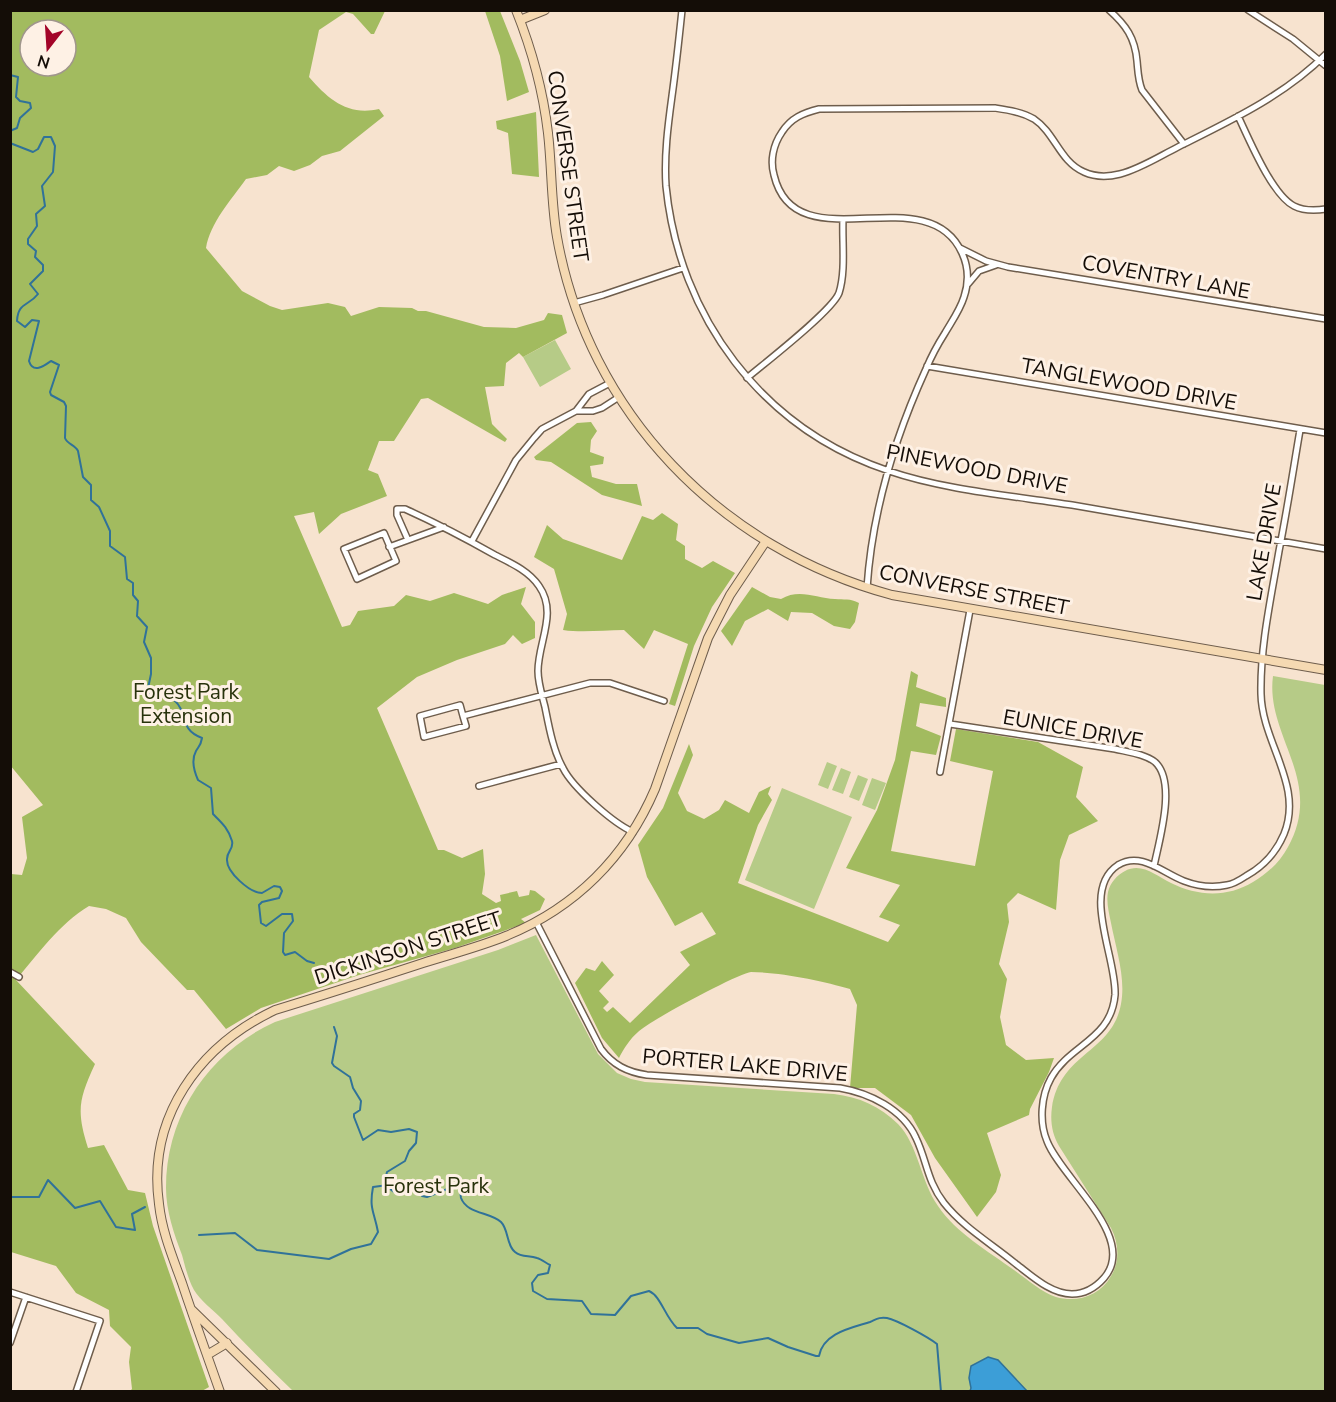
<svg xmlns="http://www.w3.org/2000/svg" width="1336" height="1402" font-family="'Nunito Sans',sans-serif">
<style>
.green{fill:#b6cb87}
.forest{fill:#a2bb5f;fill-rule:evenodd}
.water{fill:#3c9ed7;stroke:#307299;stroke-width:1.5}
.lines{fill:none;stroke-linecap:round;stroke-linejoin:round}
.stream{stroke:#307299;stroke-width:2}
.street-casing{stroke:#6e5d4c;stroke-width:8}
.secondary-casing{stroke:#6e5d4c;stroke-width:10}
.street{stroke:#fff;stroke-width:5}
.secondary{stroke:#f5d9b2;stroke-width:8}
.labels{text-anchor:middle;stroke-width:6;stroke-linejoin:round;paint-order:stroke}
.street-label{font-size:21px;fill:#140d07;stroke:#fef1e5}
.park-label{font-size:21px;fill:#28320b;stroke:#fef1e5}
</style>
<rect width="100%" height="100%" fill="#f7e3cf"/>
<path class="green" d="M 555,340 L 571,369 L 540,387 L 523,357 Z
M 1273,676 L 1325,685 L 1325,1391 L 293,1391 C 269,1368 245,1344 222,1319 C 213,1310 200,1300 194,1290 C 188,1279 185,1266 182,1255 C 174,1234 166,1211 166,1188 C 166,1115 209,1052 275,1022 L 498,950 L 536,935 L 598,1054 L 617,1073 L 631,1079 L 645,1082 L 834,1094 C 859,1097 880,1106 898,1124 C 918,1144 921,1182 938,1206 C 956,1233 988,1251 1014,1270 C 1027,1279 1041,1292 1056,1297 C 1077,1303 1100,1296 1111,1276 C 1120,1262 1119,1243 1111,1228 L 1059,1146 C 1052,1134 1050,1121 1052,1107 C 1061,1052 1112,1053 1121,1004 C 1126,978 1116,949 1111,923 C 1109,913 1106,902 1108,892 C 1110,883 1117,875 1125,871 C 1142,862 1156,876 1171,883 C 1197,896 1227,898 1253,882 C 1268,873 1280,862 1288,847 C 1325,780 1265,736 1273,676 Z
M 827,762 L 837,766 L 828,789 L 818,785 Z
M 841,768 L 851,772 L 843,794 L 832,790 Z
M 858,775 L 868,779 L 859,801 L 849,797 Z
M 872,778 L 886,783 L 875,810 L 862,805 Z
M 782,788 L 852,817 L 814,909 L 745,880 Z"/>
<path class="forest" d="M 11,11 L 385,11 L 374,34 L 371,34 L 353,14 L 346,12 L 319,30 L 309,77 C 329,100 348,116 379,109 L 384,116 L 340,151 L 322,156 L 310,165 L 294,171 L 279,166 L 267,175 L 246,179 C 231,200 210,223 206,248 L 242,291 L 270,306 L 282,310 L 328,303 L 345,307 L 351,316 L 379,307 L 412,308 L 418,311 L 426,311 L 484,327 L 516,328 L 544,320 L 548,313 L 562,315 L 567,333 L 523,357 L 519,353 L 506,363 L 504,386 L 485,387 L 492,424 L 507,439 L 505,442 L 428,398 L 421,399 L 394,441 L 379,441 L 368,470 L 378,474 L 387,496 L 341,514 L 319,534 L 314,512 L 294,516 L 342,627 L 350,625 L 358,611 L 394,606 L 406,595 L 430,601 L 454,593 L 488,604 L 502,595 L 526,587 L 521,604 L 535,622 L 535,638 L 522,644 L 513,635 L 505,644 L 457,660 L 417,677 L 377,708 L 438,850 L 444,850 L 462,858 L 483,849 L 485,874 L 482,894 L 496,903 L 501,901 L 500,895 L 517,891 L 519,897 L 529,895 L 530,890 L 535,891 L 545,899 L 540,910 L 521,919 L 526,923 L 455,948 L 359,975 L 261,1008 L 226,1029 L 194,990 L 187,990 L 141,942 L 126,918 L 106,909 L 89,906 C 59,924 38,954 16,980 L 95,1064 C 79,1099 76,1110 88,1148 L 104,1145 L 128,1190 L 145,1193 L 153,1226 L 209,1387 L 202,1391 L 130,1391 L 132,1389 L 129,1362 L 131,1347 L 110,1326 L 109,1310 L 76,1293 L 56,1266 L 11,1252 L 11,874 L 22,875 L 27,858 L 22,817 L 43,805 L 10,765 ZM 30,30 L 66,30 L 66,66 L 30,66 Z
M 485,11 L 500,11 L 520,61 L 529,92 L 507,101 L 500,56 Z
M 536,112 L 539,177 L 512,174 L 508,133 L 497,129 L 496,121 Z
M 591,422 L 597,431 L 591,440 L 590,452 L 604,457 L 603,464 L 590,466 L 592,477 L 616,484 L 637,484 L 642,506 L 602,495 L 551,462 L 536,460 L 534,457 L 577,423 Z
M 662,513 L 678,524 L 676,540 L 685,546 L 685,559 L 702,568 L 713,561 L 735,573 L 712,607 L 694,646 L 675,706 L 669,704 L 688,644 L 654,630 L 644,649 L 624,630 C 603,630 583,633 563,630 L 567,614 L 554,569 L 534,557 L 547,525 L 563,539 L 622,560 L 642,516 L 653,520 Z
M 752,587 L 770,597 L 781,599 C 799,588 816,598 835,599 C 844,600 850,598 859,603 L 855,622 L 850,629 L 834,626 L 812,613 L 791,612 L 788,621 L 768,609 L 745,621 L 732,646 L 721,631 Z
M 911,671 L 918,675 L 916,687 L 946,698 L 946,707 L 920,703 L 916,726 L 941,736 L 936,755 L 911,751 L 891,851 L 975,866 L 993,771 L 950,761 L 956,729 L 1038,742 L 1083,767 L 1076,797 L 1098,821 L 1069,835 L 1060,860 L 1056,910 L 1018,893 L 1007,904 L 1009,922 L 999,964 L 1007,979 L 1000,1017 L 1006,1045 L 1026,1060 L 1054,1058 L 1049,1072 L 1030,1109 L 1029,1115 L 987,1133 L 1001,1175 L 996,1192 L 977,1217 L 935,1158 L 911,1115 L 875,1088 L 850,1088 L 857,1005 L 850,989 C 824,981 779,972 751,972 C 739,973 649,1021 638,1032 C 630,1039 624,1048 619,1058 L 602,1038 L 575,983 L 586,968 L 595,971 L 602,961 L 614,975 L 599,991 L 609,1002 L 603,1008 L 607,1012 L 613,1007 L 630,1023 L 690,965 L 680,952 L 716,934 L 702,912 L 675,926 L 647,877 L 638,845 L 663,808 L 689,744 L 693,755 L 678,793 L 687,811 L 704,819 L 719,810 L 725,800 L 749,813 L 759,792 L 771,786 L 768,794 L 772,800 L 758,825 L 738,883 L 888,942 L 900,925 L 879,917 L 900,885 L 846,868 L 877,810 L 895,760 Z"/>
<path class="water" d="M 988,1357 L 998,1360 L 1027,1391 L 970,1391 L 971,1388 L 969,1378 L 971,1366 Z"/>
<g class="lines">
<path class="stream" d="M 10,75 L 18,77 L 16,97 L 20,101 L 30,103 L 31,108 L 20,118 L 17,128 L 10,131
M 10,143 L 33,152 L 38,149 L 44,137 L 51,137 L 55,146 L 53,172 L 42,186 L 45,206 L 36,214 L 37,226 L 28,239 L 28,244 L 36,251 L 35,257 L 43,265 L 43,271 L 30,284 L 38,294 C 29,306 18,302 17,321 L 25,327 L 32,320 L 39,321 L 29,361 C 33,374 44,366 51,361 L 59,365 L 50,392 L 51,395 L 64,402 L 66,406 L 65,438 C 67,444 75,445 78,451 L 83,477 L 91,485 L 91,500 L 99,507 L 110,531 L 110,546 L 125,557 L 127,579 L 133,583 L 133,595 L 138,601 L 137,616 L 147,627 L 144,642 L 151,658 L 151,674 L 147,693 C 156,697 165,693 174,700 C 189,713 178,729 202,738 C 201,745 199,746 196,751 C 191,760 194,771 198,780 L 211,788 L 213,814 C 222,823 228,828 232,841 C 234,849 227,851 227,859 C 226,872 250,893 262,893 L 274,886 L 280,887 L 282,891 L 279,898 L 262,902 L 259,905 L 261,923 L 266,926 L 282,914 L 292,914 L 293,921 L 284,933 L 283,952 L 285,955 L 295,952 L 307,961 L 314,963
M 334,1027 L 337,1036 L 332,1063 L 334,1066 L 350,1077 L 353,1088 L 361,1101 L 360,1110 L 354,1114 L 354,1117 L 363,1140 L 378,1130 L 391,1132 L 409,1129 L 417,1132 L 416,1143 L 409,1151 L 405,1161 L 387,1172 C 384,1182 389,1192 400,1194 L 415,1189 L 419,1191 L 422,1196 L 427,1197 L 460,1184 C 461,1188 460,1193 461,1198 C 467,1214 490,1212 501,1222 C 509,1230 506,1245 515,1252 C 522,1258 529,1255 537,1258 C 541,1259 546,1263 550,1265 L 548,1273 L 538,1275 L 532,1283 L 533,1291 L 547,1299 L 582,1301 L 591,1314 L 615,1315 L 631,1296 L 649,1291 C 661,1296 665,1317 677,1328 L 698,1328 L 707,1334 L 739,1343 L 768,1338 L 788,1347 L 816,1356 L 819,1356 C 823,1333 851,1328 870,1322 C 877,1319 879,1317 887,1318 C 897,1320 928,1337 937,1344 L 941,1392
M 10,1197 L 39,1197 L 48,1180 L 75,1208 L 100,1201 L 116,1227 L 135,1230 L 132,1214 L 145,1207
M 199,1235 L 235,1233 L 257,1250 L 329,1259 L 351,1249 L 371,1244 L 378,1232 C 374,1211 369,1209 373,1187 L 388,1185"/>
<g class="street-casing">
<path id="street" d="M 682,10 C 679,39 676,67 672,96 C 668,125 664,156 666,186 C 679,317 762,429 889,471 C 944,490 1014,496 1072,505 C 1157,520 1241,534 1326,549
M 1109,10 C 1126,25 1135,38 1137,61 C 1138,71 1138,80 1142,90 L 1184,144
M 1248,10 L 1293,39 L 1326,66
M 1238,116 C 1249,139 1272,195 1294,206 C 1304,211 1314,211 1326,209
M 960,248 L 986,261 L 1008,267 L 1326,319
M 968,284 L 979,271 L 996,265
M 574,303 L 603,295 L 683,268
M 927,366 L 1326,433
M 747,378 C 766,362 832,311 839,293 C 846,271 842,242 843,219
M 576,411 L 589,394 L 610,383
M 384,533 L 396,561 L 357,579 L 344,549 Z
M 408,540 L 397,515 L 397,509 L 405,509 C 436,523 465,538 495,555 C 511,563 529,571 539,586 C 558,613 538,642 538,671 C 538,683 542,695 545,707 C 549,727 553,750 563,768 C 573,788 613,823 633,832
M 472,541 L 516,460 L 534,438 L 542,429 L 576,411 L 593,411 L 602,408 L 619,397
M 389,547 L 444,527
M 867,588 C 872,513 895,437 926,369 C 931,357 938,344 945,333 C 952,321 960,310 964,297 C 969,282 969,268 962,253 C 927,175 795,265 774,175 C 770,161 773,145 782,132 C 791,118 803,113 819,109 L 995,108 C 1008,110 1022,112 1034,119 C 1055,133 1060,162 1084,172 C 1095,177 1108,177 1120,174 C 1140,169 1160,156 1178,147 C 1230,121 1284,96 1326,54
M 463,716 L 460,705 L 420,716 L 424,737 L 466,726 L 463,716 L 590,683 L 610,683 L 664,701
M 950,724 L 1115,749 C 1128,752 1145,754 1155,762 C 1177,782 1159,841 1154,866
M 940,772 L 970,610
M 479,786 L 561,764
M 536,922 L 601,1049 C 613,1065 627,1072 647,1075 L 840,1088 C 869,1093 903,1109 916,1138 C 927,1161 927,1181 944,1203 C 964,1228 992,1244 1016,1264 C 1032,1276 1051,1294 1072,1294 C 1085,1294 1096,1287 1104,1278 C 1139,1238 1061,1178 1047,1141 C 1039,1122 1041,1096 1051,1078 C 1070,1044 1111,1040 1115,995 C 1117,958 1080,890 1118,865 C 1141,851 1163,873 1184,881 C 1197,886 1213,888 1227,885 C 1234,884 1240,880 1246,876 C 1264,866 1276,853 1284,834 C 1304,785 1262,743 1261,694 C 1260,647 1271,598 1279,551 C 1287,511 1293,471 1300,430
M 10,972 L 19,977
M 10,1292 L 100,1321 L 76,1392
M 10,1343 L 26,1297"/>
</g>
<g class="secondary-casing">
<path id="secondary" d="M 516,10 C 532,50 543,90 548,133 C 552,168 551,203 557,237 C 588,413 721,549 892,595 L 1326,670
M 520,20 L 545,10
M 191,1309 L 276,1392
M 207,1355 L 227,1343
M 220,1392 C 207,1355 194,1319 182,1283 C 173,1258 162,1232 159,1204 C 147,1117 199,1046 275,1010 C 324,995 374,979 423,963 C 451,954 479,947 506,936 C 575,908 626,857 655,789 L 708,638 L 730,595 L 766,541"/>
</g>
<use href="#street" class="street"/>
<use href="#secondary" class="secondary"/>
</g>
<g class="labels">
<g class="street-label">
<text transform="translate(568 166) rotate(82)" y="7">CONVERSE STREET</text>
<text transform="translate(1166 277) rotate(10)" y="7">COVENTRY LANE</text>
<text transform="translate(1129 384) rotate(10)" y="7">TANGLEWOOD DRIVE</text>
<text transform="translate(977 469) rotate(11)" y="7">PINEWOOD DRIVE</text>
<text transform="translate(1264 542) rotate(-80)" y="7">LAKE DRIVE</text>
<text transform="translate(974 590) rotate(11)" y="7">CONVERSE STREET</text>
<text transform="translate(1073 729) rotate(10)" y="7">EUNICE DRIVE</text>
<text transform="translate(408 948) rotate(-18)" y="7">DICKINSON STREET</text>
<text transform="translate(745 1065) rotate(5)" y="7">PORTER LAKE DRIVE</text>
</g>
<g class="park-label">
<text x="186" y="699">Forest Park<tspan x="186" dy="24">Extension</tspan></text>
<text x="436" y="1193">Forest Park</text>
</g>
</g>
<rect width="1336" height="1402" fill="none" stroke="#140d07" stroke-width="24"/>
<g transform="translate(48 48) rotate(197)"><circle r="28" fill="#fef1e5" stroke="#a0968c" stroke-width="1.5"/>
<path d="M0-4.5L10 22L0 15L-10 22Z" fill="#a30428"/>
<text y="-9" font-size="16" font-weight="bold" text-anchor="middle" fill="#140d07">N</text>
</g>
</svg>
